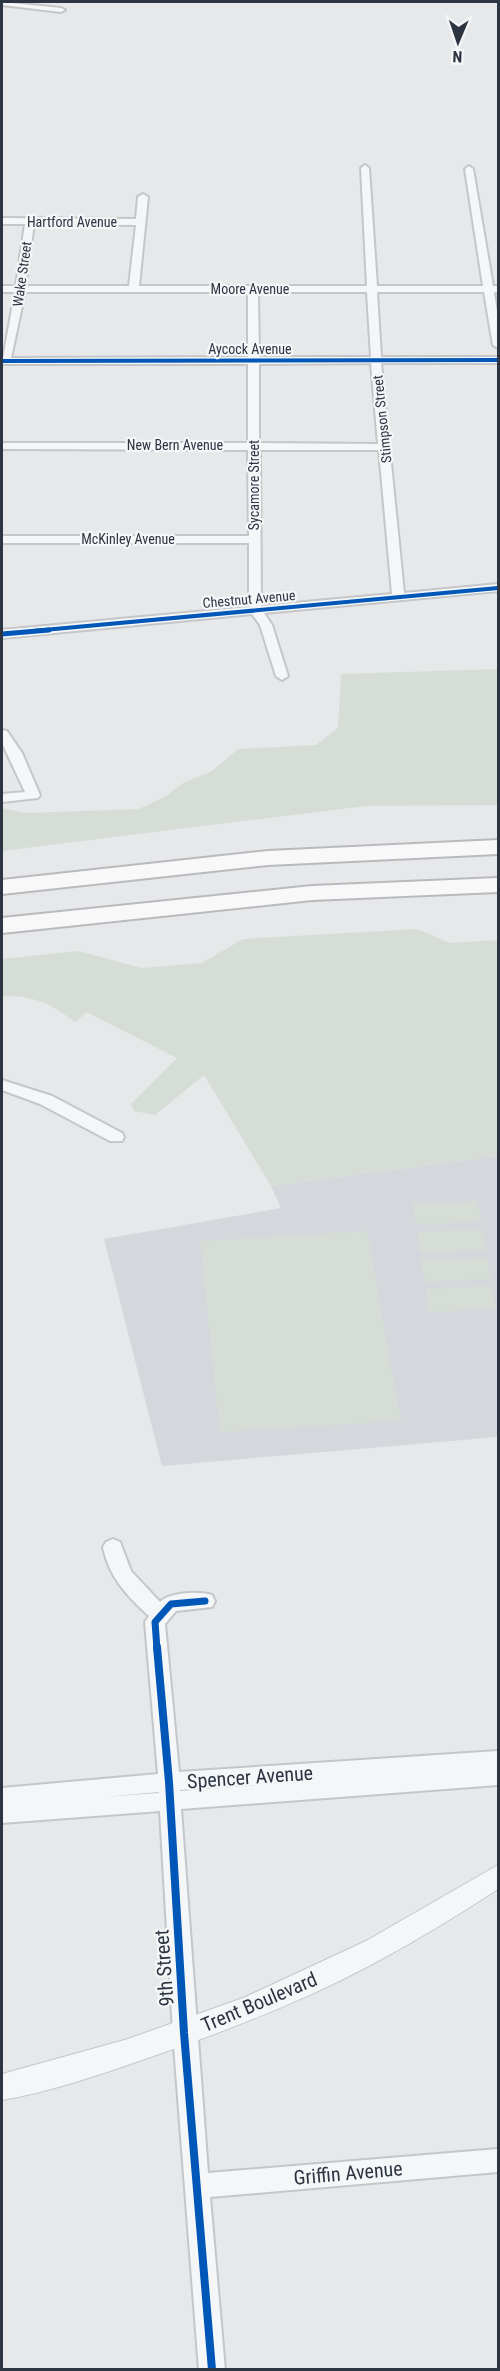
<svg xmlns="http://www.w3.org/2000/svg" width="500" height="2371" font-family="'Roboto Condensed',sans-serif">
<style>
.built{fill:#d5d7dd}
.green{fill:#d6ddd6}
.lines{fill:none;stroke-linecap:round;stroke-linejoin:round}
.minor-casing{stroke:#c4c6c8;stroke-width:4}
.tertiary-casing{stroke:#c4c6c8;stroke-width:2}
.motorway-casing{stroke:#b8babe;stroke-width:4}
.minor{fill:#f5f6f7;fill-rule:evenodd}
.tertiary{fill:#f5f6f7;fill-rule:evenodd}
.motorway{fill:#f8f8f8;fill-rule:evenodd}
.cycleway-far3-casing{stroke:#f4f6f8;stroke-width:6}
.cycleway-far2-casing{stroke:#f4f6f8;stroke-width:8}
.cycleway-far1-casing{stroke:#f4f6f8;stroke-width:10}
.cycleway-casing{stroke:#f4f6f8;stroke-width:12}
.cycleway-far3{stroke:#0057b8;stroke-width:4}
.cycleway-far2{stroke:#0057b8;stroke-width:5}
.cycleway-far1{stroke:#0057b8;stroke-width:7}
.cycleway{stroke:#0057b8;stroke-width:8}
.labels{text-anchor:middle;stroke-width:4.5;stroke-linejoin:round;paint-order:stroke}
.far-street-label{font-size:14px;fill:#2d3442;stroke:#f4f6f8}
.near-street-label{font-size:20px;fill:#2d3442;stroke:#f4f6f8}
</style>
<rect width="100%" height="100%" fill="#e6e8ea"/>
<path class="built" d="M 498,1156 L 498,1437 L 162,1466 L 104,1239 L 281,1208 L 271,1186 Z"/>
<path class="green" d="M 498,669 L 498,805 L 366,806 L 2,851 L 2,808 L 26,813 L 139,809 L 166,796 L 183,783 L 212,771 L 238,749 L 316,745 L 338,728 L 341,674 Z
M 417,929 L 450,943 L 498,940 L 498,1156 L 271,1186 L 204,1075 L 155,1115 L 134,1111 L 131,1104 L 177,1058 L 86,1012 L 75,1023 C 53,1003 31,995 2,996 L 2,959 L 78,951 L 142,968 L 202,963 L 243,939 Z
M 477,1201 L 481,1222 L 416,1224 L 413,1204 Z
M 482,1229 L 486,1250 L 420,1253 L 417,1232 Z
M 367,1231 L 401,1421 L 220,1432 L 200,1241 Z
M 487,1257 L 491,1279 L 425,1282 L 421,1260 Z
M 492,1286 L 496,1309 L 429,1312 L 425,1289 Z"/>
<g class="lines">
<g class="minor-casing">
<path id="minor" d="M 2,2 L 61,8 L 65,10 L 61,12 L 2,5 Z
M 365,165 L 369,168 L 377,286 L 483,286 L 465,169 L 469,166 L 473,169 L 493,286 L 498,286 L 498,292 L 494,292 L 498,318 L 498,348 L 493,345 L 484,292 L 377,292 L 381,357 L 498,357 L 498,363 L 381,363 L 404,593 L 498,584 L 498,591 L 264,613 L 272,625 L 288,676 L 282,680 L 276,676 L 260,625 L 252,614 L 2,638 L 2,630 L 249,607 L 249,543 L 2,543 L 2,536 L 249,536 L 248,450 L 2,449 L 2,443 L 248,443 L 248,364 L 2,364 L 15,292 L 2,292 L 2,286 L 16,286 L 25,224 L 2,224 L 2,218 L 136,219 L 138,197 L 143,194 L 148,197 L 139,286 L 367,286 L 361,168 ZM 34,224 L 136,225 L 129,286 L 25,286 ZM 25,292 L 248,292 L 248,357 L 11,358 ZM 258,292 L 367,292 L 371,357 L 259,357 ZM 371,363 L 378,444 L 259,443 L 259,364 ZM 260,450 L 379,450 L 392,594 L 261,606 Z
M 2,730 L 7,731 L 22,753 L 40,795 L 38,798 L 2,802 L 2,794 L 25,792 L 2,743 Z
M 2,1080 L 52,1096 L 122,1133 L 124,1137 L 122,1141 L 110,1141 L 40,1104 L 2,1090 Z
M 113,1539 L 120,1542 L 131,1571 L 160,1602 C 170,1592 199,1591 212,1595 L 215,1601 L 212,1607 L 176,1611 L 165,1624 L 179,1772 L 498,1751 L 498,1785 L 181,1809 L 208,2173 L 498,2149 L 498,2172 L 210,2197 L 225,2370 L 199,2370 L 173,2033 L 160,1811 L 2,1823 L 2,1788 L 158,1774 L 145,1622 L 149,1616 C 127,1596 109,1577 103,1547 L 106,1542 ZM 276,1784 L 180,1791 L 180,1790 ZM 159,1792 L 159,1793 L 103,1797 Z"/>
</g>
<g class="tertiary-casing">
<path id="tertiary" d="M 498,1865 L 498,1889 C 455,1917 411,1944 365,1968 C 294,2005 218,2034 142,2060 C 96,2076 49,2092 2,2100 L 2,2074 L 128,2039 L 243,1998 L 366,1941 Z"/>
</g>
<g class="motorway-casing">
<path id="motorway" d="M 498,840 L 498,854 L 268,865 L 2,894 L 2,880 L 268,851 Z
M 498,878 L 498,892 L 312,900 L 2,933 L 2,918 L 312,886 Z"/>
</g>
<use href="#minor" class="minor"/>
<use href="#tertiary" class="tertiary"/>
<use href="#motorway" class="motorway"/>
<g class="cycleway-far3-casing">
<path id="cycleway-far3" d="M 2,361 L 498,360
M 33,631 L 498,588"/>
</g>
<g class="cycleway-far2-casing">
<path id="cycleway-far2" d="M 2,634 L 49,630"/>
</g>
<g class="cycleway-far1-casing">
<path id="cycleway-far1" d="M 157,1649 L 155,1622 L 171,1604 L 205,1601"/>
</g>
<g class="cycleway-casing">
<path id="cycleway" d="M 157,1647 L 169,1782 L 184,2033 L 212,2370"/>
</g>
<use href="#cycleway-far3" class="cycleway-far3"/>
<use href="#cycleway-far2" class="cycleway-far2"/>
<use href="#cycleway-far1" class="cycleway-far1"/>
<use href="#cycleway" class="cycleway"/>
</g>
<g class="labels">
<g class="far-street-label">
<text x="72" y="227">Hartford Avenue</text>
<text transform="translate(22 274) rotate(-82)" y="5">Wake Street</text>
<text x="250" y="294">Moore Avenue</text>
<text x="250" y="354">Aycock Avenue</text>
<text transform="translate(382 419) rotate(-96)" y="5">Stimpson Street</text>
<text x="175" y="450">New Bern Avenue</text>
<text transform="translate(254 485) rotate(-90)" y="5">Sycamore Street</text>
<text x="128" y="544">McKinley Avenue</text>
<text transform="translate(249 599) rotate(-5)" y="5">Chestnut Avenue</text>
</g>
<g class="near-street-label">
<text transform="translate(250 1777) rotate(-4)" y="7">Spencer Avenue</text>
<text transform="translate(164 1968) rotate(-94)" y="7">9th Street</text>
<text transform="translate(259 2002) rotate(-23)" y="7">Trent Boulevard</text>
<text transform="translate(348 2173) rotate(-5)" y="7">Griffin Avenue</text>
</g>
</g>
<rect width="500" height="2371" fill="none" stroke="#2d3442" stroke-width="6"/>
<g transform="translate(458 42) rotate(182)" stroke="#f4f6f8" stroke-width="4.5" paint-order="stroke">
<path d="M0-4.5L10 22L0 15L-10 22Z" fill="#2d3442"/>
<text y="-9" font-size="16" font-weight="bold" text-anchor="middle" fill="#2d3442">N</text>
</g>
</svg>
